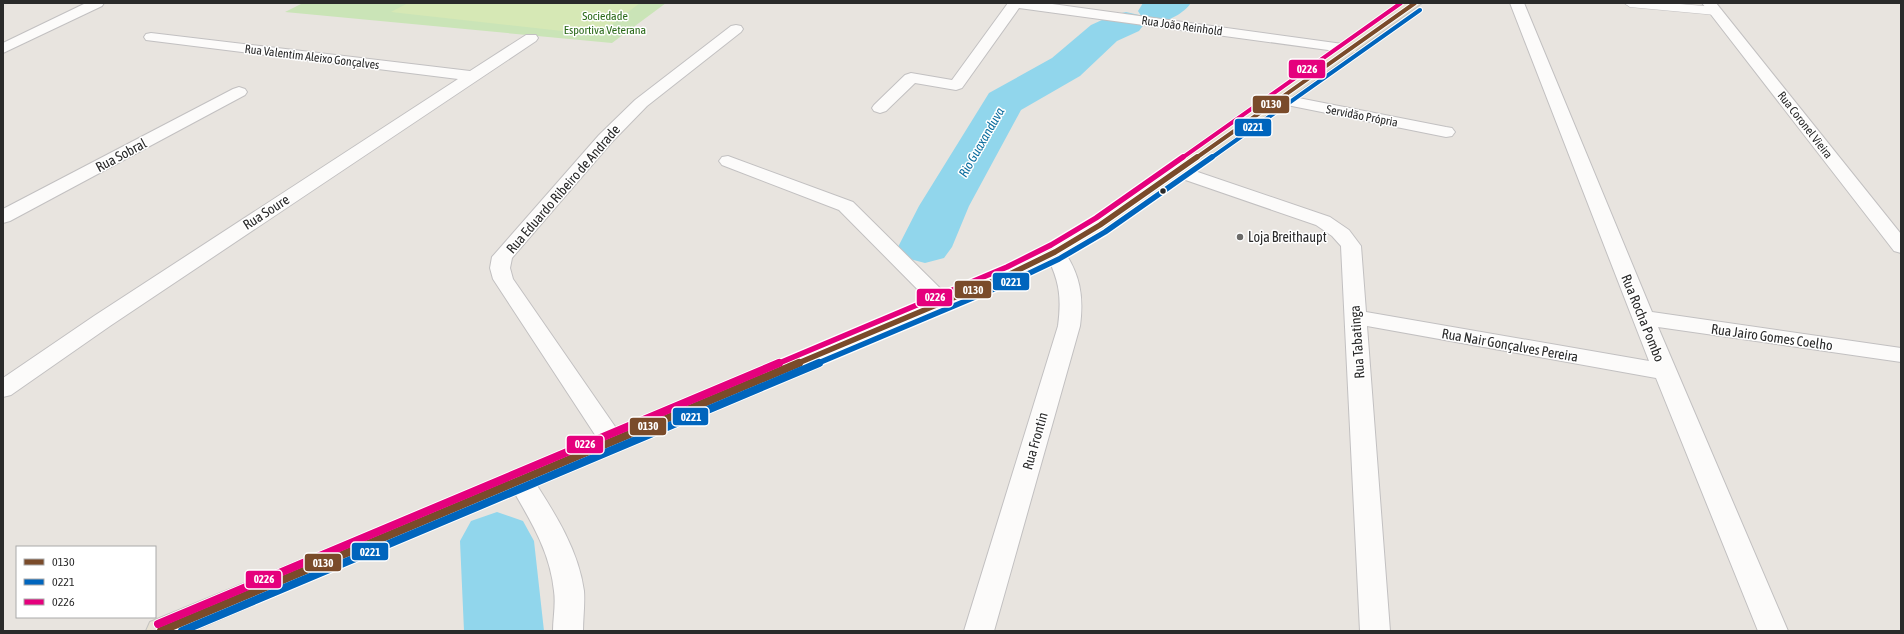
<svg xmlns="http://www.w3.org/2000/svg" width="1904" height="634" font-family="'Asap Condensed',sans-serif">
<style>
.green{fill:#cae4b7}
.pitch{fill:#d6e8b5}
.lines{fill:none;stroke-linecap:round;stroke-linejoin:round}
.river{fill:#91d6ec;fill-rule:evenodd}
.lane-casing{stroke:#c2c0c1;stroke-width:1}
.street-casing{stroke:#c2c0c1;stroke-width:2}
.secondary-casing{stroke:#c2c0c1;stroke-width:2}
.primary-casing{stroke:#c4c3c1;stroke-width:2}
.lane{fill:#fcfbfa;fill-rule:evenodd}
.street{fill:#fcfbfa;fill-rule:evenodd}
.secondary{fill:#fcfbfa;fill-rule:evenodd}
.primary{fill:#e7e1d3;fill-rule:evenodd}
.bus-1-far2-casing{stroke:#fff;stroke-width:6}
.bus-1-far1-casing{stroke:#fff;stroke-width:8}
.bus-1-casing{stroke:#fff;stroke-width:10}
.bus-2-far2-casing{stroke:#fff;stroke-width:6}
.bus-2-far1-casing{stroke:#fff;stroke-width:8}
.bus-2-casing{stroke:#fff;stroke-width:10}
.bus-3-far2-casing{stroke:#fff;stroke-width:6}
.bus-3-far1-casing{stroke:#fff;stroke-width:8}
.bus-3-casing{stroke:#fff;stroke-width:10}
.bus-1-far2{stroke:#7a4b2a;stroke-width:4}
.bus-1-far1{stroke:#7a4b2a;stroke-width:5.5}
.bus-1{stroke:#7a4b2a;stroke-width:8}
.bus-2-far2{stroke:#0065bd;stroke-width:4}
.bus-2-far1{stroke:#0065bd;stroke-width:5.5}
.bus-2{stroke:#0065bd;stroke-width:8}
.bus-3-far2{stroke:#e5007d;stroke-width:4}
.bus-3-far1{stroke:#e5007d;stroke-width:5.5}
.bus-3{stroke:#e5007d;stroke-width:8}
.bus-dot{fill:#2a2a2a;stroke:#fff;stroke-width:1.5}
.poi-dot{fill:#6c6b69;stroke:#fff;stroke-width:1.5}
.labels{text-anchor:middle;stroke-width:3;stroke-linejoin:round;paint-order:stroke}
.far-park-label{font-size:12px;fill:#2a6918;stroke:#fff}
.far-street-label{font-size:12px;fill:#2a2a2a;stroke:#fff}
.far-water-label{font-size:13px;font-style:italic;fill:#0a6d9e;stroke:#fff}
.street-label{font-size:14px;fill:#2a2a2a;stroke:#fff}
.poi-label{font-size:14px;fill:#2a2a2a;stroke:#fff;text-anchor:start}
.line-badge{stroke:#fff;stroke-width:1.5}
.badge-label{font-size:11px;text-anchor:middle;font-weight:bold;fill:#fff}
</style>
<rect width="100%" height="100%" fill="#e8e4df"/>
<path class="green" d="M 303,3 L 666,3 L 612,43 L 285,12 Z"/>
<path class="pitch" d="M 408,3 L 640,3 L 598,35 L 391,12 Z"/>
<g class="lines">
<path class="river" d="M 1143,3 L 1191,3 C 1184,13 1168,22 1156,22 C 1152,22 1147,20 1143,19 L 1138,11 Z
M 1126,12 L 1139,15 L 1145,23 L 1139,31 L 1117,41 L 1080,76 L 1021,110 L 969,206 L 952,247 L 944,258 L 925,263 L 906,258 L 898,247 L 919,206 L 989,93 L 1052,58 L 1091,25 L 1113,15 Z
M 497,512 L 523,521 L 534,541 L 544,631 L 464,631 L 460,541 L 471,521 Z"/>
<g class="lane-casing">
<path id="lane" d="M 1624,3 L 1668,3 L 1716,7 L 1722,11 L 1716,15 L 1630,7 Z"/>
</g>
<g class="street-casing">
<path id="street" d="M 86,3 L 104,3 L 102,6 L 3,53 L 3,43 Z
M 1008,3 L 1045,3 L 1350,45 L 1355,46 L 1357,49 L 1355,52 L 1350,53 L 1019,8 L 962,88 L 956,90 L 915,83 L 886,111 L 880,113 L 874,111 L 872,108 L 874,105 L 905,75 L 911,73 L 952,80 Z
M 1510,3 L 1524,3 L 1652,312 L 1901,348 L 1901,362 L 1658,327 L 1788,631 L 1758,631 L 1656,378 L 1367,326 L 1390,631 L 1360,631 L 1341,246 L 1332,236 L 1316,225 L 1171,175 L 1168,171 L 1171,167 L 1177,166 L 1183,167 L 1330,217 L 1349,230 L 1361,246 L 1366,312 L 1649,361 Z
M 1702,3 L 1716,3 L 1901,234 L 1901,253 L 1894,251 Z
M 736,25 L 741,26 L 743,29 L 741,32 L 647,106 L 611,143 L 512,258 L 510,268 L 513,279 L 625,441 L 621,447 L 612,450 L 603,447 L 493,279 L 490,268 L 492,257 L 599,135 L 635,100 L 731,26 Z
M 151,33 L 470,71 L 526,35 L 536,35 L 538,38 L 536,41 L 110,326 L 11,395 L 3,397 L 3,378 L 94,316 L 458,79 L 146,40 L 144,37 L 146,34 Z
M 239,87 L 245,89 L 247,92 L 245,95 L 10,221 L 3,223 L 3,209 L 233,89 Z
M 1278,94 L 1446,127 L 1452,128 L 1455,132 L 1452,136 L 1446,137 L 1272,102 L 1270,99 L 1272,96 Z
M 728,156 L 853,202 L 954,302 L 951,307 L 943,309 L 935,307 L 839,210 L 722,165 L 719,161 L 722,157 Z
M 520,470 L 529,473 C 552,509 578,547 584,591 C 585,604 583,618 583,631 L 553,631 C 553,618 556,604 554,591 C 550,549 527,515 507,480 L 511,473 Z"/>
</g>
<g class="secondary-casing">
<path id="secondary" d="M 1055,246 L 1062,248 C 1080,274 1084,295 1080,326 L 994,631 L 964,631 L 1058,326 C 1062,295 1059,280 1045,252 L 1048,248 Z"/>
</g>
<g class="primary-casing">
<path id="primary" d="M 1406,3 L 1422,3 L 1107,229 L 1062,256 L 1017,278 L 193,631 L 146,631 L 150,622 L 1003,270 L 1048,248 L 1093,221 Z"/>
</g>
<use href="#lane" class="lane"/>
<use href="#street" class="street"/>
<use href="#secondary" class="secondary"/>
<use href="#primary" class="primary"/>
<g class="bus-1-far2-casing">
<path id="bus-1-far2" d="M 1196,158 L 1415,3"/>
</g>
<g class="bus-1-far1-casing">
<path id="bus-1-far1" d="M 796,364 L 1010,274 L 1055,252 L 1100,225 L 1197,157"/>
</g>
<g class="bus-1-casing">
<path id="bus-1" d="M 161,631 L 799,363"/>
</g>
<g class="bus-2-far2-casing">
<path id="bus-2-far2" d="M 1211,158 L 1420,10"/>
</g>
<g class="bus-2-far1-casing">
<path id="bus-2-far1" d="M 816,364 L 1013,281 L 1059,259 L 1105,232 L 1212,157"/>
</g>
<g class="bus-2-casing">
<path id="bus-2" d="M 182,631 L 819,363"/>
</g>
<g class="bus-3-far2-casing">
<path id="bus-3-far2" d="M 1182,158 L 1401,3"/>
</g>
<g class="bus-3-far1-casing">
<path id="bus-3-far1" d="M 777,364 L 1007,267 L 1051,245 L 1096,218 L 1183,157"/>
</g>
<g class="bus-3-casing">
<path id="bus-3" d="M 158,624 L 779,363"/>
</g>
<use href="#bus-1-far2" class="bus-1-far2"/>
<use href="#bus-1-far1" class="bus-1-far1"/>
<use href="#bus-1" class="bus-1"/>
<use href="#bus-2-far2" class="bus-2-far2"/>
<use href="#bus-2-far1" class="bus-2-far1"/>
<use href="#bus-2" class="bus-2"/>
<use href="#bus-3-far2" class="bus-3-far2"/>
<use href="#bus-3-far1" class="bus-3-far1"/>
<use href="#bus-3" class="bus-3"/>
</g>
<circle class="bus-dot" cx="1163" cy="191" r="3.5"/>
<circle class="poi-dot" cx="1240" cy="237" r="4"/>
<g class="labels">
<g class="far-park-label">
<text x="605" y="20">Sociedade<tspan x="605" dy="14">Esportiva Veterana</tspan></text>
</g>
<g class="far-street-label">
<text transform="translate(1182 26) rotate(8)" y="4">Rua João Reinhold</text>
<text transform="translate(312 57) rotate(7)" y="4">Rua Valentim Aleixo Gonçalves</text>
<text transform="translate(1362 116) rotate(11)" y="4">Servidão Própria</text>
<text transform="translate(1805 125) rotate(52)" y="4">Rua Coronel Vieira</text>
</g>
<g class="far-water-label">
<text transform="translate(981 142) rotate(-60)" y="5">Rio Guaxanduva</text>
</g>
<g class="street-label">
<text transform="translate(121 155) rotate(-28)" y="5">Rua Sobral</text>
<text transform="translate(563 189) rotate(-49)" y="5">Rua Eduardo Ribeiro de Andrade</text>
<text transform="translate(266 212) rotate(-33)" y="5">Rua Soure</text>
<text transform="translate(1643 318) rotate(68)" y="5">Rua Rocha Pombo</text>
<text transform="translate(1772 337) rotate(8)" y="5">Rua Jairo Gomes Coelho</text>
<text transform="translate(1357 342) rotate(-94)" y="5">Rua Tabatinga</text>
<text transform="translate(1510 345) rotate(10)" y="5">Rua Nair Gonçalves Pereira</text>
<text transform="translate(1035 441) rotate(-74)" y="5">Rua Frontin</text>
</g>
<g class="poi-label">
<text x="1248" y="242">Loja Breithaupt</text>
</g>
</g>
<g class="line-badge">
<rect x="1288" y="59" width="38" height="20" rx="4" fill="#e5007d"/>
<rect x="1252" y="95" width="38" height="19" rx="4" fill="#7a4b2a"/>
<rect x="1234" y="118" width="38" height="19" rx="4" fill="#0065bd"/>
<rect x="992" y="272" width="38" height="19" rx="4" fill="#0065bd"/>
<rect x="954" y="280" width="38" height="19" rx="4" fill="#7a4b2a"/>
<rect x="916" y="288" width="37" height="19" rx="4" fill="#e5007d"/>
<rect x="672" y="407" width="37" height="19" rx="4" fill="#0065bd"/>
<rect x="629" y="417" width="38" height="19" rx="4" fill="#7a4b2a"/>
<rect x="566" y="435" width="38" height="19" rx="4" fill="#e5007d"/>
<rect x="351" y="542" width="38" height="19" rx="4" fill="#0065bd"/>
<rect x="304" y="553" width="38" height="19" rx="4" fill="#7a4b2a"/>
<rect x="245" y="570" width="37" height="19" rx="4" fill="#e5007d"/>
</g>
<g class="badge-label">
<text x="1307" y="73">0226</text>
<text x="1271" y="108">0130</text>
<text x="1253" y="131">0221</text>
<text x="1011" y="286">0221</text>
<text x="973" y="294">0130</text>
<text x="935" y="301">0226</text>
<text x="691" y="421">0221</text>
<text x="648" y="430">0130</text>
<text x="585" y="448">0226</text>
<text x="370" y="556">0221</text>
<text x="323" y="567">0130</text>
<text x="264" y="583">0226</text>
</g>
<rect width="1904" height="634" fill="none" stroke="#2a2a2a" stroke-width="8"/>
<rect x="16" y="546" width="140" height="72" fill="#ffffff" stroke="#aaaaaa"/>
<rect x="24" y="559" width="20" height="6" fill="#7a4b2a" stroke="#aaaaaa"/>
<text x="52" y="566" font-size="12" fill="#2a2a2a">0130</text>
<rect x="24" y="579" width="20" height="6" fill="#0065bd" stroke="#aaaaaa"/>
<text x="52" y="586" font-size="12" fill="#2a2a2a">0221</text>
<rect x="24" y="599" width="20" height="6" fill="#e5007d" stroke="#aaaaaa"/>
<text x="52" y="606" font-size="12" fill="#2a2a2a">0226</text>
</svg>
